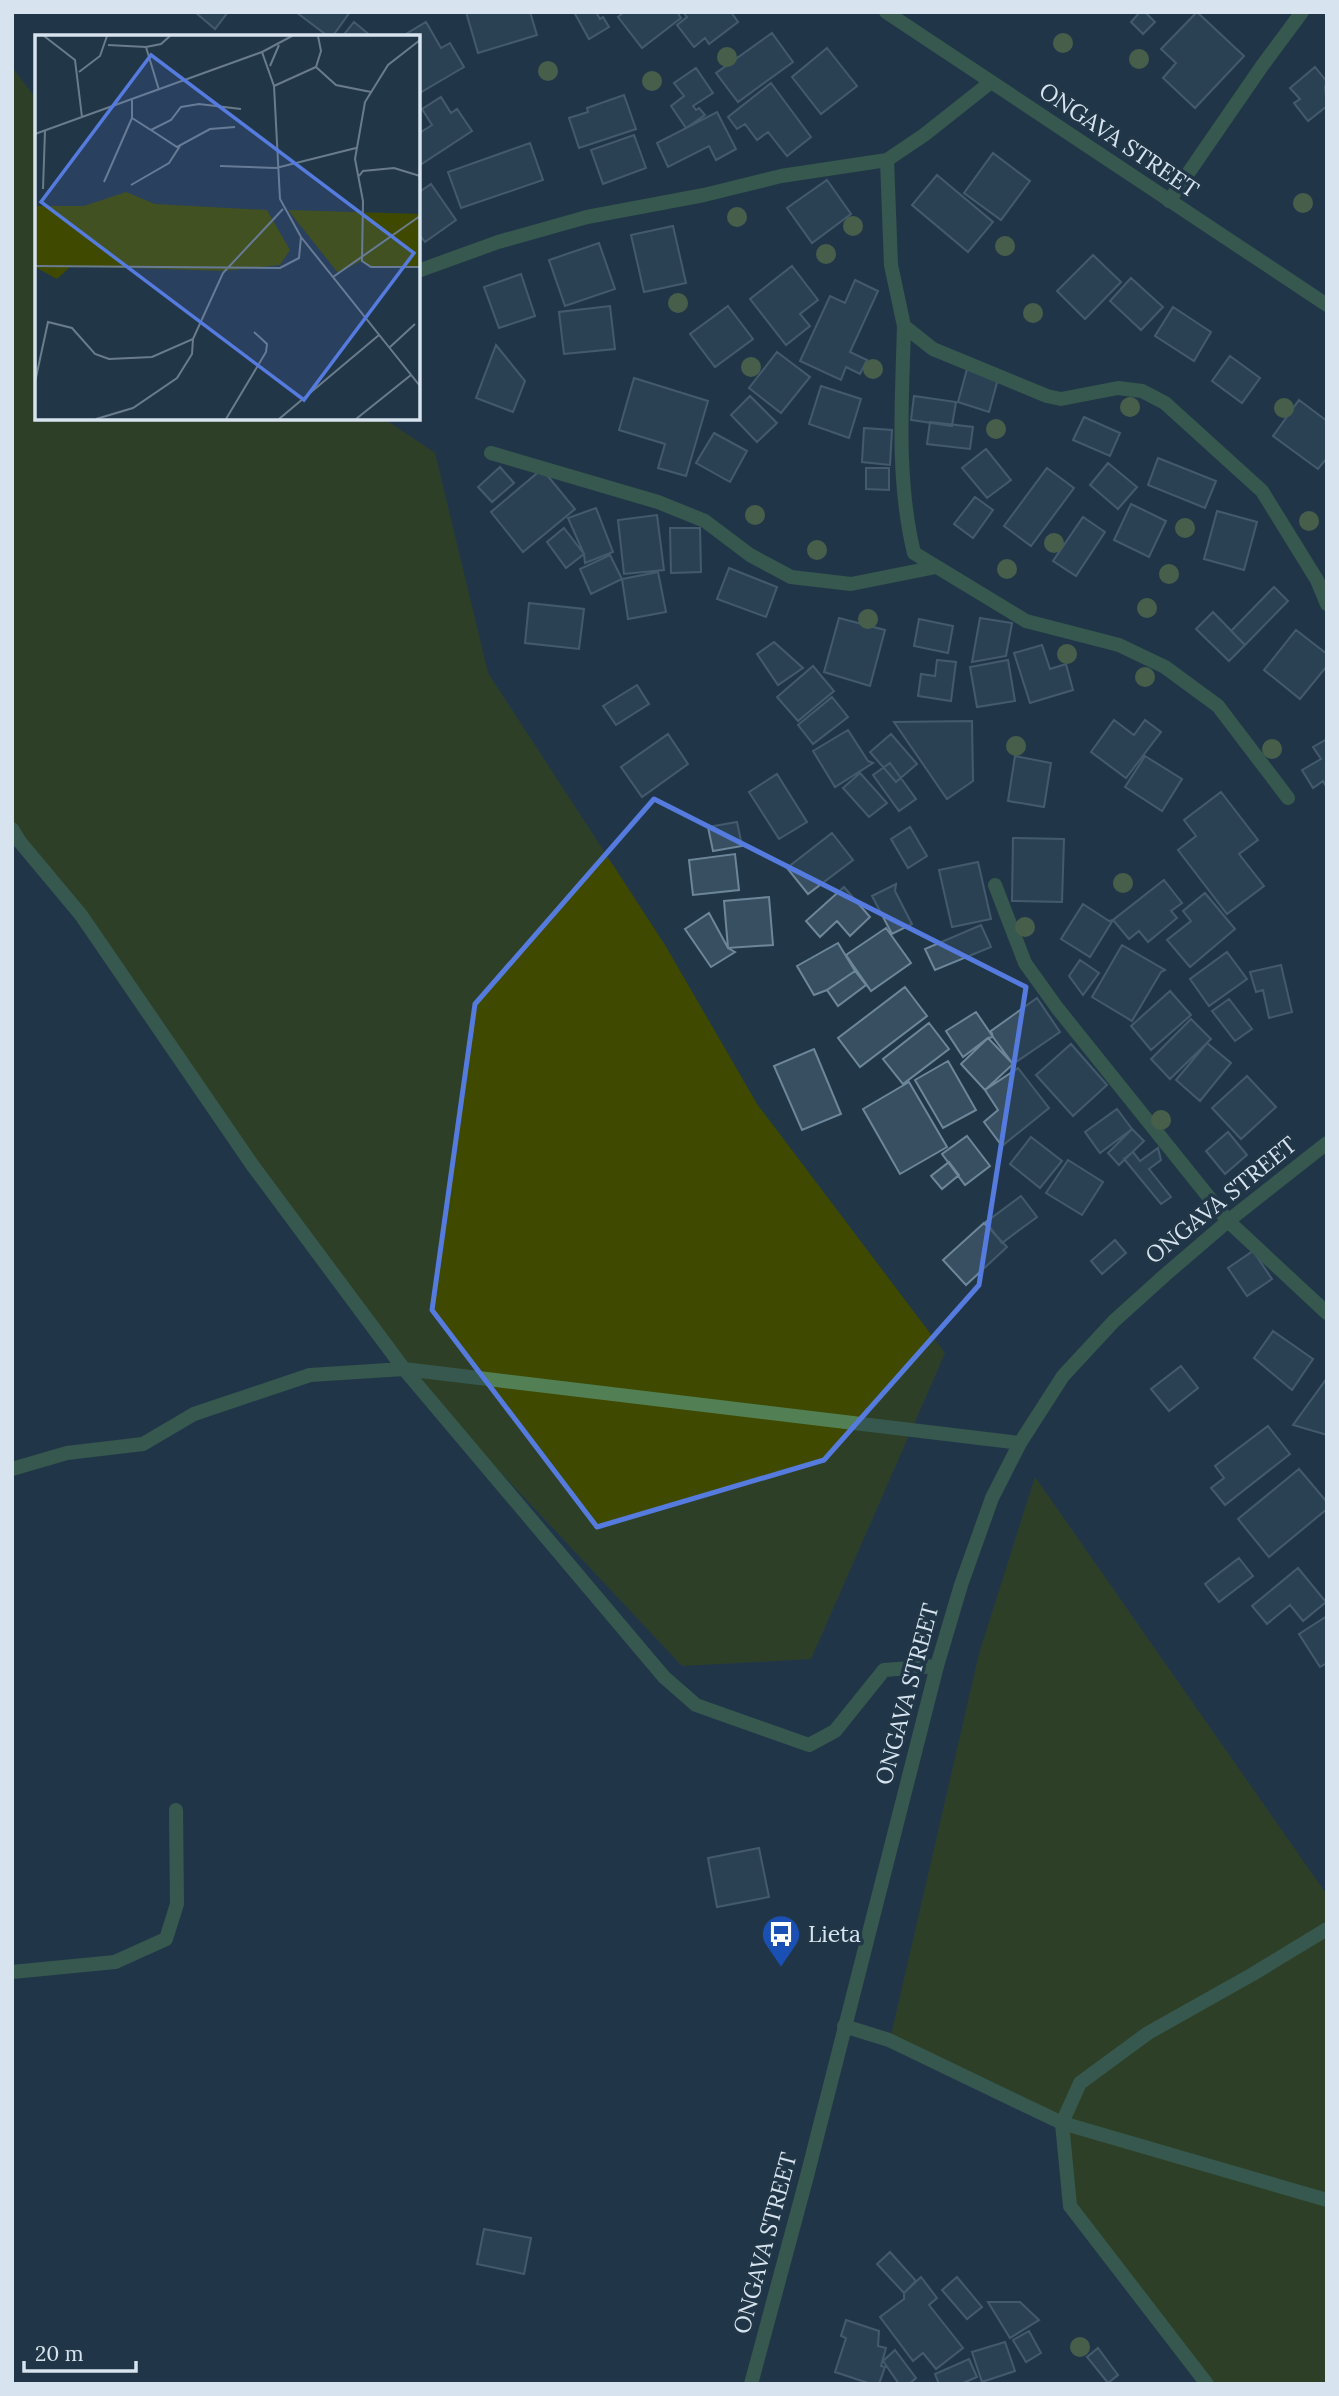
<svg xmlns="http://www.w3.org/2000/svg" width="1339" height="2396" font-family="Lora,serif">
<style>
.green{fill:#3f4a00}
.building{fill:#374f60;stroke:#6d8699;stroke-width:2}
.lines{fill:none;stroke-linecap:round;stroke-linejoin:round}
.service{stroke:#528054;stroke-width:14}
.minor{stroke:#528054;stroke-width:14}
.tertiary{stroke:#528054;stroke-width:14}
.tree{fill:#778e4e}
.marked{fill:none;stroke:#557bdf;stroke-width:5;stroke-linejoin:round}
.labels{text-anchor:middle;stroke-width:7;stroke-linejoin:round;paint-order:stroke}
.street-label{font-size:23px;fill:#d7e4ef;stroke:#213748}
.poi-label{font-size:23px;fill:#d7e4ef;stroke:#213748;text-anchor:start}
.inset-road{fill:none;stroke:#6a7c8b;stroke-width:2}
.view{fill:#557bdf;fill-opacity:0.15;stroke:#557bdf;stroke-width:3.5}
.inset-edge{fill:none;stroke:#d7e4ef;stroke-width:3.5}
</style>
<rect width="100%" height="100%" fill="#213748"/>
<path class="green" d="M 12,67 L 37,100 L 37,418 L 383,418 L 435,453 L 488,673 L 665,945 L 757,1104 L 945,1353 L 811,1659 L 682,1666 L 404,1369 L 12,829 Z
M 1035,1477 L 1327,1895 L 1327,2384 L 1207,2384 L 1070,2206 L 1062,2123 L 890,2040 L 979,1654 Z"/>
<path class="building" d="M 195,12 L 228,12 L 215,29 Z
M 296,12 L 350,12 L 332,37 L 329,37 Z
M 466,12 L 530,12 L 537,35 L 478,53 Z
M 574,12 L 596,12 L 600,19 L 603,17 L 609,27 L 589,39 Z
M 624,12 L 677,12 L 681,18 L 642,48 L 618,17 Z
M 683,12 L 731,12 L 738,22 L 709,44 L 705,38 L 694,47 L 677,25 L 687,17 Z
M 1140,12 L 1145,12 L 1155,22 L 1143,34 L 1131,22 Z
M 1197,12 L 1244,56 L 1195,108 L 1163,78 L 1176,63 L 1161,49 Z
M 354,22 L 372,37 L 342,37 Z
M 426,22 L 441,48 L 450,43 L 464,67 L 418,94 L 418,37 L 401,37 Z
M 772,33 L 793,62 L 738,102 L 716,73 Z
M 827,48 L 857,86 L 821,114 L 792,77 Z
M 1315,67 L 1327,82 L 1325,87 L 1327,106 L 1308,121 L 1294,103 L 1300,99 L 1290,88 Z
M 696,68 L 713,93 L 693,106 L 696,110 L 699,108 L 705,115 L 686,128 L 671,106 L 684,96 L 674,83 Z
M 771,83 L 811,137 L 787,156 L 768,132 L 757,140 L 745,124 L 737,129 L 728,117 Z
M 624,95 L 636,129 L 579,148 L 569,118 L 588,112 L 587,108 Z
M 441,97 L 451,113 L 457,109 L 472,131 L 420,165 L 418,162 L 418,134 L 432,125 L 422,109 Z
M 717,112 L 736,149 L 716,160 L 709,146 L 668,167 L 657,143 Z
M 634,135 L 646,168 L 603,184 L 591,150 Z
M 530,143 L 543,180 L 461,208 L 448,172 Z
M 993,153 L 1030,181 L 1001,220 L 964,193 Z
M 937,175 L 993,222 L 968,252 L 912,205 Z
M 827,180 L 851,214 L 812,243 L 787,208 Z
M 431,184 L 456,220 L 425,242 L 418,233 L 418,193 Z
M 673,226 L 686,283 L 644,292 L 631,235 Z
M 599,243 L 615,289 L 565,306 L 549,260 Z
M 1093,255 L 1121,282 L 1085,319 L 1057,291 Z
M 792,266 L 818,300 L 800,314 L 810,326 L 786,345 L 750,299 Z
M 521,274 L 535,316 L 499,328 L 484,287 Z
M 1131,278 L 1163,307 L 1141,330 L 1110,301 Z
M 855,280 L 878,291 L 850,352 L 867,360 L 860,374 L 846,367 L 841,380 L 800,361 L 830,296 L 845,303 Z
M 610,306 L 615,349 L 564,354 L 559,312 Z
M 728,306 L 753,339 L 715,367 L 690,334 Z
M 1173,307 L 1211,332 L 1194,361 L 1155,336 Z
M 496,345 L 525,381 L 513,412 L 476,398 Z
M 777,352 L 810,377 L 781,413 L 749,388 Z
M 1230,356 L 1260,378 L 1242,403 L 1212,381 Z
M 967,369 L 998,379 L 989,412 L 958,402 Z
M 634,378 L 708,401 L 686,476 L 658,468 L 665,444 L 619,430 Z
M 821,386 L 861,399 L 849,438 L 809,424 Z
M 750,396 L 777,423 L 757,442 L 731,415 Z
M 914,396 L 956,402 L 952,426 L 911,420 Z
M 1299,400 L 1327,421 L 1327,458 L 1318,469 L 1273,436 Z
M 1084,417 L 1120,433 L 1110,456 L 1073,440 Z
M 930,422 L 973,427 L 970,449 L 927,444 Z
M 864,428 L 892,430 L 890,465 L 862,462 Z
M 714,433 L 747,451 L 730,482 L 696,463 Z
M 986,449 L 1011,480 L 987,498 L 962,468 Z
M 1158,458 L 1216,481 L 1205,508 L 1148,485 Z
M 1108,463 L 1137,487 L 1118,509 L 1090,485 Z
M 500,467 L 514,483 L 492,502 L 478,487 Z
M 866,468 L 889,468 L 889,490 L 866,489 Z
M 1047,468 L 1074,488 L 1031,546 L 1004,526 Z
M 542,469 L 575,509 L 523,552 L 491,512 Z
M 975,497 L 993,510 L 973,538 L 954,524 Z
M 1131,504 L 1166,521 L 1149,557 L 1114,540 Z
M 596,508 L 613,552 L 585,563 L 584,554 L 568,518 Z
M 1217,511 L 1257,522 L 1244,570 L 1204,559 Z
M 657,515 L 664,570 L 624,574 L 618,520 Z
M 1083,517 L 1105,532 L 1076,576 L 1053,561 Z
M 564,528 L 584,554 L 566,568 L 547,542 Z
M 670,528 L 700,528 L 701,572 L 671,573 Z
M 610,555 L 622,579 L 591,594 L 580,569 Z
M 729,568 L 777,587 L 766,617 L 717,599 Z
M 658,572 L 666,612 L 628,619 L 622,579 Z
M 1274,587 L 1288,601 L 1245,645 L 1231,631 Z
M 529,603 L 584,609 L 579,649 L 525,643 Z
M 1213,612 L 1245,645 L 1229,661 L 1196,629 Z
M 839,618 L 885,630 L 870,686 L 824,672 Z
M 980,618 L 1012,623 L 1006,656 L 972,662 Z
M 919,619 L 953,626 L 948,653 L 914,646 Z
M 1296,630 L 1327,654 L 1327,666 L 1300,699 L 1264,670 Z
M 774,642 L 803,668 L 778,685 L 757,654 Z
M 1042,645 L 1050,669 L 1066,664 L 1073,690 L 1030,703 L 1014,653 Z
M 937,660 L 956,662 L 951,701 L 918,696 L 921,674 L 935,676 Z
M 1008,660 L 1015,701 L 977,707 L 970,667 Z
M 813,666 L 834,691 L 798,721 L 777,697 Z
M 637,685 L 649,704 L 616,725 L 603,706 Z
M 832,697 L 848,717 L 813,744 L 798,725 Z
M 1114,720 L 1134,735 L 1145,720 L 1161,732 L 1126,778 L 1091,752 Z
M 972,721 L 973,781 L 947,799 L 894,722 Z
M 848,730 L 868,761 L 873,763 L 835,787 L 813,751 Z
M 668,734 L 688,764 L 642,797 L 621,767 Z
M 891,734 L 917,764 L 896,782 L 870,752 Z
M 1327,739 L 1327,788 L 1323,781 L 1313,788 L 1302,770 L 1321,759 L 1313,747 Z
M 1015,756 L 1051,763 L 1044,807 L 1008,801 Z
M 1145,756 L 1182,779 L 1162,811 L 1125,787 Z
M 890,763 L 916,799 L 899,811 L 873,775 Z
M 860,773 L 887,803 L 869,817 L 843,788 Z
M 777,774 L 807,822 L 779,839 L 749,792 Z
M 1221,792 L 1258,840 L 1239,854 L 1264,886 L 1227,914 L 1178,850 L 1196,836 L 1184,820 Z
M 737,822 L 742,846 L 713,851 L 708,827 Z
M 910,827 L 927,856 L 908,868 L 891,839 Z
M 832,833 L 853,860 L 808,894 L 787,868 Z
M 1013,838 L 1064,839 L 1062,902 L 1012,901 Z
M 735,854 L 739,890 L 693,895 L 689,860 Z
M 978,862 L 991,919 L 952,927 L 939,870 Z
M 1164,880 L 1182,903 L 1171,911 L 1177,918 L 1148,942 L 1139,931 L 1129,939 L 1113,920 Z
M 896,884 L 895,891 L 912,924 L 892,934 L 872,896 Z
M 844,887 L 870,917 L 850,936 L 837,921 L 820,937 L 806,921 Z
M 1205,893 L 1235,929 L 1190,967 L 1167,940 L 1191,921 L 1183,911 Z
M 769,897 L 773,945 L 728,948 L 724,901 Z
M 1083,904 L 1109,921 L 1113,920 L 1090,957 L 1061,939 Z
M 709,913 L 728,948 L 735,952 L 711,967 L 685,929 Z
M 981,925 L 991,947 L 935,970 L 925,949 Z
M 886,928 L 911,963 L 871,991 L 846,955 Z
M 838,943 L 855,971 L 827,990 L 814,995 L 797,966 Z
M 1122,945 L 1165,970 L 1161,972 L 1132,1021 L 1092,997 Z
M 1227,952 L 1247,979 L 1209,1006 L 1190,979 Z
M 1080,960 L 1099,973 L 1083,995 L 1069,976 Z
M 1281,965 L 1292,1012 L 1269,1018 L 1263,990 L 1256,992 L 1250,972 Z
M 855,971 L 866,985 L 838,1006 L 827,990 Z
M 905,987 L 927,1016 L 860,1067 L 838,1038 Z
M 1170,991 L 1191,1015 L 1151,1050 L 1131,1026 Z
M 1037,998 L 1060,1032 L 1013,1064 L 993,1037 L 991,1031 Z
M 1229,999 L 1252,1029 L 1235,1041 L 1212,1011 Z
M 976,1012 L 993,1037 L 988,1038 L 963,1057 L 946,1031 Z
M 1191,1019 L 1211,1039 L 1170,1079 L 1151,1059 Z
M 929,1023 L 949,1049 L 903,1084 L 883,1059 Z
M 988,1038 L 1013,1064 L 985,1090 L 961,1064 Z
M 1207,1043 L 1231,1063 L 1200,1101 L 1176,1080 Z
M 1071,1044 L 1107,1085 L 1073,1116 L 1036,1075 Z
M 814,1049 L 841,1114 L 802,1130 L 774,1066 Z
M 948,1061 L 976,1110 L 943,1128 L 915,1080 Z
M 1018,1068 L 1049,1108 L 1002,1146 L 984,1122 L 998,1110 L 985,1090 Z
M 1247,1076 L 1276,1107 L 1241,1139 L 1212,1108 Z
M 909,1082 L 947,1147 L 900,1174 L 863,1109 Z
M 1117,1109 L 1132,1129 L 1100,1153 L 1085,1132 Z
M 1132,1129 L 1144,1141 L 1119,1165 L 1108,1153 Z
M 1228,1132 L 1247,1155 L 1225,1174 L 1206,1151 Z
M 967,1136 L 990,1166 L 965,1185 L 942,1154 Z
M 1031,1137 L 1062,1161 L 1040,1188 L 1010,1164 Z
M 1158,1148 L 1161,1160 L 1149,1169 L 1171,1197 L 1161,1204 L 1124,1159 L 1133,1152 L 1140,1161 Z
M 1068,1160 L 1103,1182 L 1082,1215 L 1046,1193 Z
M 949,1162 L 959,1175 L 942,1189 L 931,1176 Z
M 1021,1196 L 1037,1217 L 1002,1243 L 986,1222 Z
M 984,1223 L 1007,1247 L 966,1285 L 943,1260 Z
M 1115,1240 L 1126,1253 L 1102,1274 L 1091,1261 Z
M 1253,1251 L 1272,1279 L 1247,1296 L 1228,1268 Z
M 1273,1331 L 1313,1359 L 1292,1390 L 1254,1358 Z
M 1181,1366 L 1198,1388 L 1169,1411 L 1151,1389 Z
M 1327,1378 L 1327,1435 L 1293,1425 Z
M 1268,1426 L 1290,1454 L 1225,1505 L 1211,1488 L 1224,1478 L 1215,1466 Z
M 1299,1469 L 1327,1502 L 1327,1509 L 1269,1557 L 1238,1519 Z
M 1239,1558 L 1253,1576 L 1219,1602 L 1205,1584 Z
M 1298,1568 L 1326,1602 L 1303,1621 L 1290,1605 L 1267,1624 L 1252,1606 Z
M 1327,1616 L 1327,1663 L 1320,1667 L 1299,1634 Z
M 759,1848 L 769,1897 L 717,1907 L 708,1858 Z
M 484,2229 L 531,2238 L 524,2274 L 477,2264 Z
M 890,2252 L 916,2281 L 904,2293 L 877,2264 Z
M 921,2277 L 937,2298 L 929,2305 L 963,2348 L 936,2369 L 923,2353 L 913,2361 L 880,2317 L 904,2299 L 904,2293 Z
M 957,2277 L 982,2307 L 967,2319 L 942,2290 Z
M 988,2302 L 1020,2302 L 1039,2320 L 1010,2338 Z
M 846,2320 L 879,2331 L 878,2346 L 886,2348 L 881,2366 L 885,2367 L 879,2384 L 871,2384 L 835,2372 L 846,2338 L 841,2336 Z
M 1029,2331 L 1041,2353 L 1026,2362 L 1013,2340 Z
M 1005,2342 L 1015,2371 L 982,2382 L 972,2352 Z
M 1098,2348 L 1118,2375 L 1108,2383 L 1087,2357 Z
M 895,2350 L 916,2378 L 909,2384 L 899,2384 L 883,2361 Z
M 969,2359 L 977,2377 L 961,2384 L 939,2384 L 935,2374 Z"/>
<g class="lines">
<path class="service" d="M 887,160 L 891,265 L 904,326 L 933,349 L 1047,396 L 1061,399 L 1118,388 L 1142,391 L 1165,403 L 1262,491 L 1317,580 L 1327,604
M 1169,201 L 1262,66 L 1302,12
M 418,271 L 498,242 L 587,217 L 704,195 L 781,176 L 887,160 L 924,135 L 991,82
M 904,326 C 902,402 896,479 914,553 L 1026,621 L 1119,645 L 1165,667 L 1218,706 L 1288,798
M 491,453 L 658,502 L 705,521 L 750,555 L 791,577 L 851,584 L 936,567
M 12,829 L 20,842 L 81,915 L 253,1166 L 404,1369 L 664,1677 L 696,1705 L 809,1745 L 835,1731 L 884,1670 L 937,1666
M 995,885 L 1025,963 L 1058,1009 L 1228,1221 L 1327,1313
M 12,1469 L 67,1453 L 143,1444 L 194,1414 L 310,1375 L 404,1369 L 1020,1443
M 1207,2384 L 1070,2206 L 1062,2123 L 1080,2083 L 1148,2033 L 1253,1974 L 1327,1929"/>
<path class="minor" d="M 12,1972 L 115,1962 L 166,1939 L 177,1904 L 176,1810
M 844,2026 L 889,2040 L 1062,2123 L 1327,2200"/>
<path class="tertiary" d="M 886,12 L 1327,305
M 751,2384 L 806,2180 L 937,1666 L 961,1585 L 992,1498 L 1020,1443 L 1063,1376 L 1114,1321 L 1165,1275 L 1228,1221 L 1327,1143"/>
</g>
<g class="tree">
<circle cx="1063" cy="43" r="10"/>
<circle cx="727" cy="57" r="10"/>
<circle cx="1139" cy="59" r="10"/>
<circle cx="548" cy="71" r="10"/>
<circle cx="652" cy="81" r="10"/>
<circle cx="1303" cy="203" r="10"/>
<circle cx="737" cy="217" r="10"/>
<circle cx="853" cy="226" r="10"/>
<circle cx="1005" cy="246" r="10"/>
<circle cx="826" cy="254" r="10"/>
<circle cx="678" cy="303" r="10"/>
<circle cx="1033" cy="313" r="10"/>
<circle cx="751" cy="367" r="10"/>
<circle cx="873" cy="369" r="10"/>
<circle cx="1130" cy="407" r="10"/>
<circle cx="1284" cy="408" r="10"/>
<circle cx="996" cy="429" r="10"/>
<circle cx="755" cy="515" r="10"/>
<circle cx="1309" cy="521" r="10"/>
<circle cx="1185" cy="528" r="10"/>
<circle cx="1054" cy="543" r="10"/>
<circle cx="817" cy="550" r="10"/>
<circle cx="1007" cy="569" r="10"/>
<circle cx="1169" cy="574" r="10"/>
<circle cx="1147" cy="608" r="10"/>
<circle cx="868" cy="619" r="10"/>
<circle cx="1067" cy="654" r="10"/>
<circle cx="1145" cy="677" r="10"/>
<circle cx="1016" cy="746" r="10"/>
<circle cx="1272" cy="749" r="10"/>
<circle cx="1123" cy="883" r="10"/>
<circle cx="1025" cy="927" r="10"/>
<circle cx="1161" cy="1120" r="10"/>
<circle cx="1080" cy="2347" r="10"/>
</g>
<path d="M0 0H1339V2396H0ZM 654,799 L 1026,987 L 979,1285 L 824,1460 L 597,1527 L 432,1310 L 475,1004 Z" fill="#213748" fill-opacity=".55" fill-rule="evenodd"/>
<path class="marked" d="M 654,799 L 1026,987 L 979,1285 L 824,1460 L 597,1527 L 432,1310 L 475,1004 Z"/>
<defs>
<g id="bus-pin" transform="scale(2.0125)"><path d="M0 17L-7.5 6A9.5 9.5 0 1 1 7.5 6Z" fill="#1a4fb4" stroke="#213748"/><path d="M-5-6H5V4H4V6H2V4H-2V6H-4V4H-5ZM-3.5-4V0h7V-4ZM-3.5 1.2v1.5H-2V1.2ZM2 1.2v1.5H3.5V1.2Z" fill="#fff"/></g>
</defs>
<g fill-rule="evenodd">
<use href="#bus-pin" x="781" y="1934"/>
</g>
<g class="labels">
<g class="street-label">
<text transform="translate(1119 140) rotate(34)" y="8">ONGAVA STREET</text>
<text transform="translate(1221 1200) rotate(-39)" y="8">ONGAVA STREET</text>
<text transform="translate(907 1694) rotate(-75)" y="8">ONGAVA STREET</text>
<text transform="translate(765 2243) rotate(-75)" y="8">ONGAVA STREET</text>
</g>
<g class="poi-label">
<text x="808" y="1942">Lieta</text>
</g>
</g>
<g transform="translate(35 35)">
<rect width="385" height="385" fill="#213748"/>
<path d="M 91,157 L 120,169 L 232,175 L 255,215 L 245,230 L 189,236 L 36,231 L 22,244 L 0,232 L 0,171 L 49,171 ZM 253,175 L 385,179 L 385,232 L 336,232 L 326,226 L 303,238 Z" fill="#3f4a00"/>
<path class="inset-road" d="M 9,1 L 40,25 L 47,82M 257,1 L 227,17 L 239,51 L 245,164 L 266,202 L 385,351M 385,5 L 353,30 L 330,67 L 320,124 L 328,166 L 327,226 L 336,232 L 385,232M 73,10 L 111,12 L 126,9 L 135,1M 111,12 L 124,55M 235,31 L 244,10M 281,32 L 301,50 L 336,57M 44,37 L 65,21 L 72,1M 239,51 L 281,32 L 286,16 L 283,1M 97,83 L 116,95 L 136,85 L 146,72 L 164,69 L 206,74M 116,95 L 142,112 L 175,94 L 200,92M 0,99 L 227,17M 185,131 L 241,133 L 321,113M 324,141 L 328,136 L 359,133 L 385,141M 69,147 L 97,83 L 97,65M 96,150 L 134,128 L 145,111M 8,154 L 10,96M 0,231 L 245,233 L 264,223 L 266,202M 298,242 L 385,181M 354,313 L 380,289M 0,347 L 13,287 L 37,293 L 60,319 L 74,324 L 117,322 L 158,304 L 188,238 L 248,174M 61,384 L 98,373 L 142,343 L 157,319 L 158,304M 191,384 L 231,317 L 232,309 L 219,297M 244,384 L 344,300M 321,384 L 376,340"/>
<path class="view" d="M 116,20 L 379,218 L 269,365 L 6,167 Z"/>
<rect width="385" height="385" class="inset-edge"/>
</g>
<rect width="1339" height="2396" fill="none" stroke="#d7e4ef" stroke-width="28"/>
<path d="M24 2361v10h112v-10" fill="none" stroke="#d7e4ef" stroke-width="3.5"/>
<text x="35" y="2361" font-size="21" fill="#d7e4ef" stroke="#213748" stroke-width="5" paint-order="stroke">20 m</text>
</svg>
